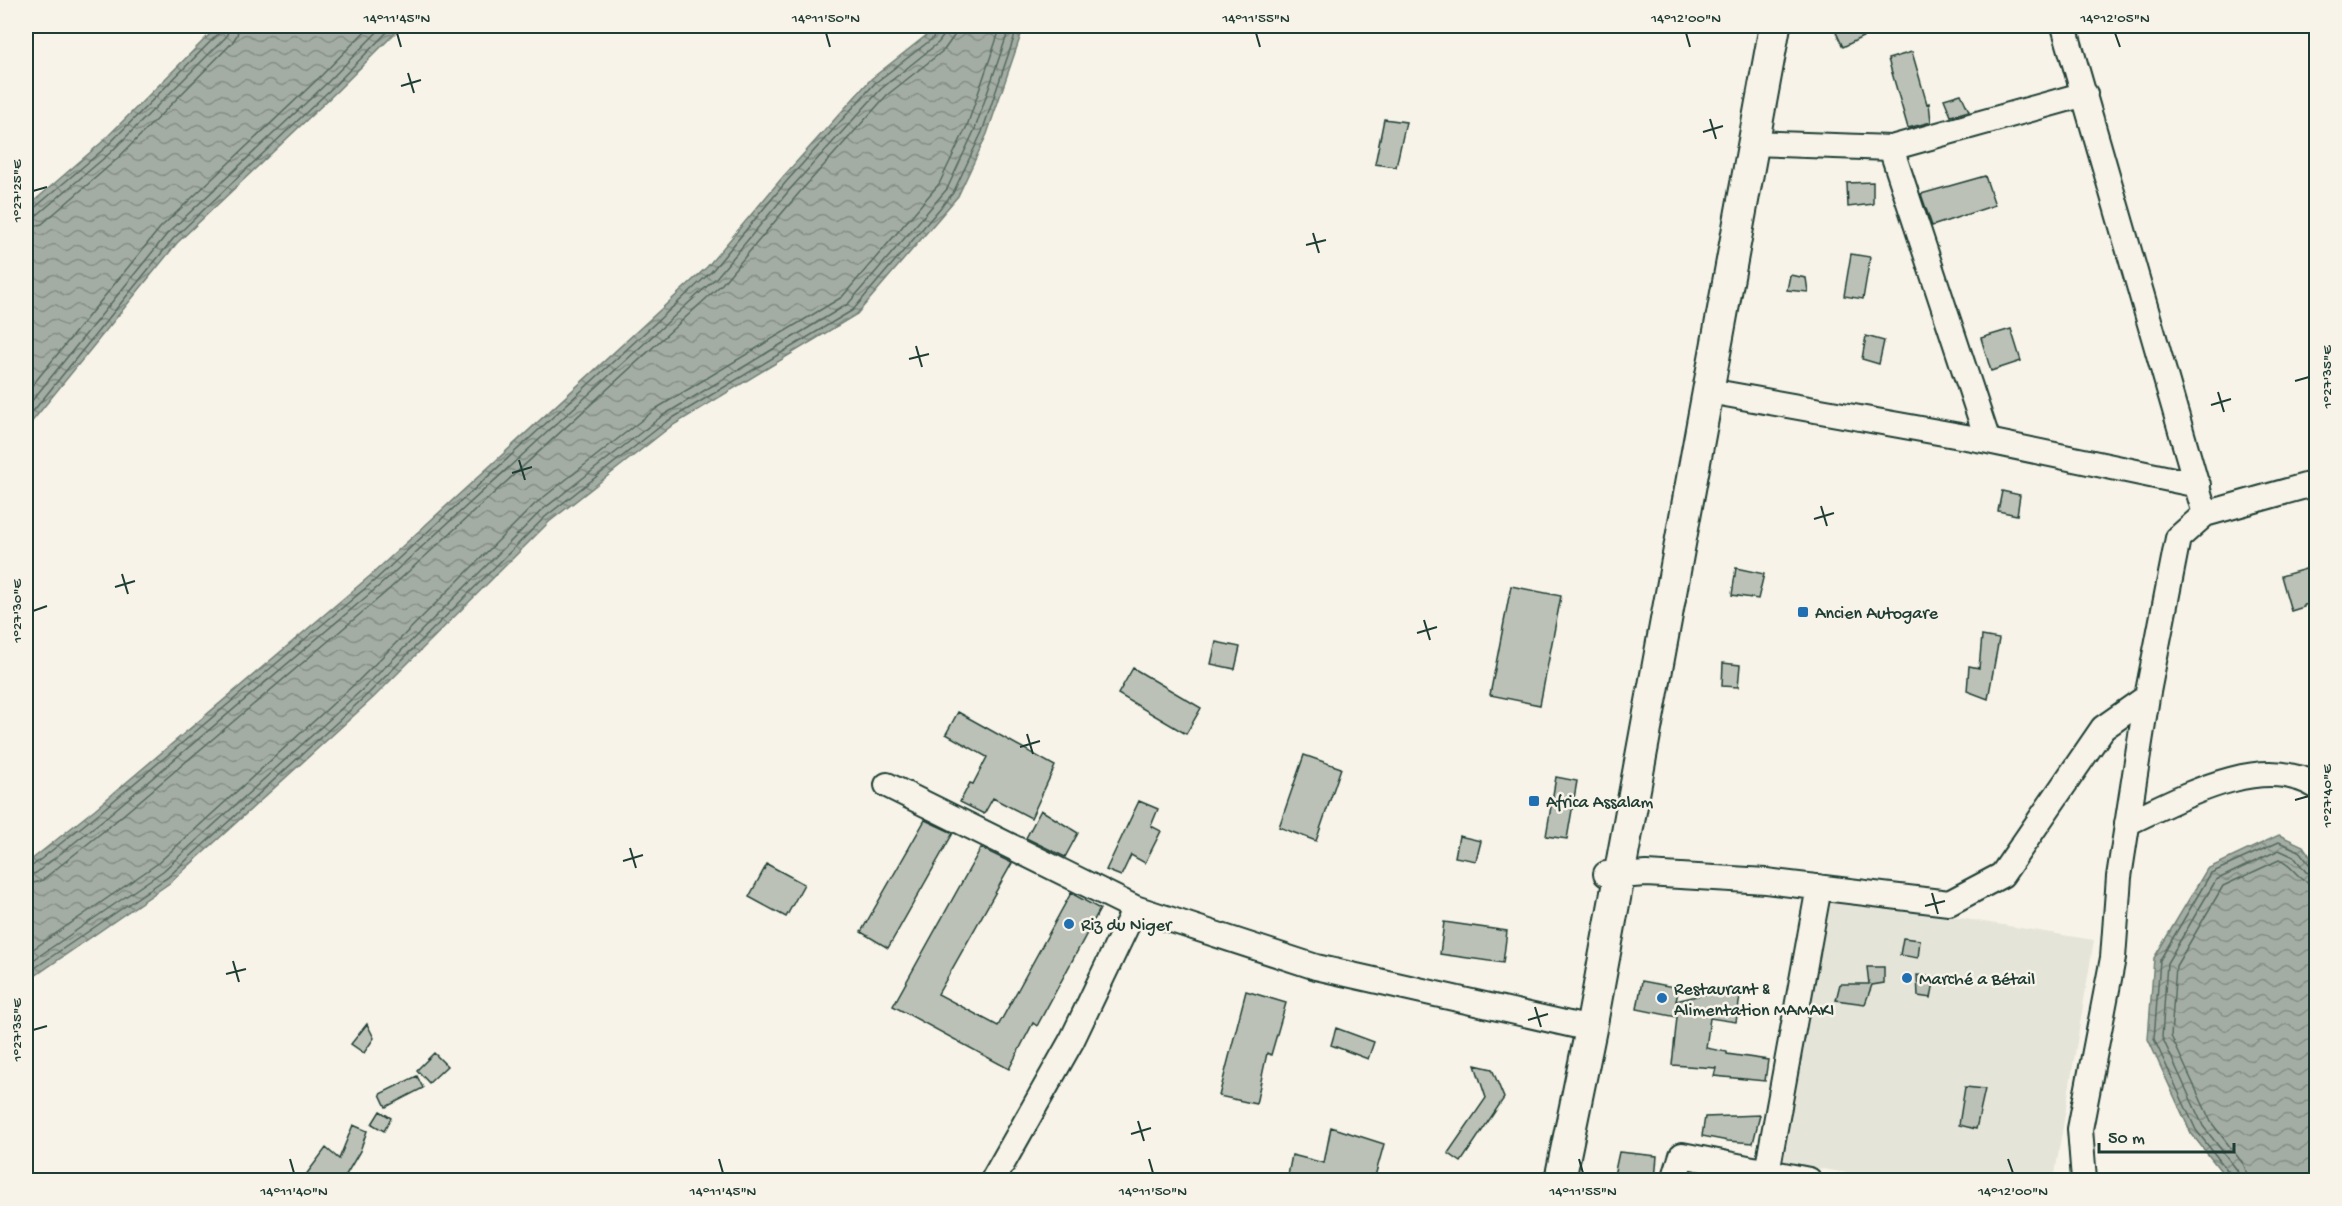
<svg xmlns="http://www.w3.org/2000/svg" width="2342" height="1206" font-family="'Gochi Hand',sans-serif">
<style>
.built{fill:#e5e4d9}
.water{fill:url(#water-waves);stroke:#6f8077;stroke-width:1.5}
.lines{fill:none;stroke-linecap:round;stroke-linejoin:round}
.shore{stroke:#546a60;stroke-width:1.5}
.building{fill:#bbc1b6;stroke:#1f3d34;stroke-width:1.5}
.minor-casing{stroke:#1f3d34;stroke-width:28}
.major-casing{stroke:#1f3d34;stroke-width:34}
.minor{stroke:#f7f3e8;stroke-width:24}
.major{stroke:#f7f3e8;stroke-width:30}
.ticks{fill:none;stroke:#1f3d34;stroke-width:2}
.poi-dot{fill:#1f6fb2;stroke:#f7f3e8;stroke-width:2}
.labels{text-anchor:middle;stroke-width:5;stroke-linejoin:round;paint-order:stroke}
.poi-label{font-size:18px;fill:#1f3d34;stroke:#f7f3e8;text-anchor:start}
.neatline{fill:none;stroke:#1f3d34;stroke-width:2}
.ticks-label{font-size:15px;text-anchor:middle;fill:#1f3d34}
</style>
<defs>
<pattern id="water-waves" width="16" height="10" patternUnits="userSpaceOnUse" patternTransform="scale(1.5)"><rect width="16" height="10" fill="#a4ada3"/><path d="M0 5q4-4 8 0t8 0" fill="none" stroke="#858e86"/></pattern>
</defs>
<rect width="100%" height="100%" fill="#f7f3e8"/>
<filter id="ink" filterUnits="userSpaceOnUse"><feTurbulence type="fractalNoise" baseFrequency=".0167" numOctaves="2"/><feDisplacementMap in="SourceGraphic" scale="12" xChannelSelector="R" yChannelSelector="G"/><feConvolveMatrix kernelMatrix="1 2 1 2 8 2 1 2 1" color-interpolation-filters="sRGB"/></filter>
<g filter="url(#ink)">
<path class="built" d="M 1831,897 L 2094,940 L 2054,1180 L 1888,1180 L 1782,1162 Z"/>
<path class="water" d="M 218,26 L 402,26 L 336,92 L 177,243 L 26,429 L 26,208 L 101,143 Z
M 934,26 L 1024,26 L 987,134 L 958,196 L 857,314 L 670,427 L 549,522 L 373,698 L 171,882 L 26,982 L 26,864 L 95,809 L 370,576 L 707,267 L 782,178 L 871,79 L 928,34 Z
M 2279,835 L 2303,846 L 2316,865 L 2316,1180 L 2228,1180 L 2191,1133 L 2148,1039 L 2154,958 L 2207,869 Z"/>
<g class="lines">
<path class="shore" d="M 26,212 L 32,210 L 105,148 L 220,32 L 222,26
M 26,219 L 36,216 L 110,153 L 226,37 L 230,26
M 26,228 L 42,224 L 116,160 L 232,43 L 237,35 L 239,26
M 26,393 L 160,228 L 321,76 L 370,26
M 26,408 L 167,234 L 327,83 L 383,26
M 26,420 L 173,239 L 332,88 L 393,26
M 26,868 L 31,867 L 99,813 L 374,581 L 711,272 L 786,182 L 875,83 L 932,39 L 938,30 L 939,26
M 26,876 L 36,873 L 104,819 L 379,586 L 716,278 L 792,187 L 881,89 L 938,43 L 945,34 L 946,26
M 26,885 L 41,881 L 110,826 L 385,593 L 722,284 L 799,193 L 887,95 L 944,50 L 954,36 L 955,26
M 26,954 L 157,864 L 358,681 L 535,504 L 657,408 L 842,297 L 939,184 L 967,126 L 1001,26
M 26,965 L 163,871 L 364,688 L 541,511 L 662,416 L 848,304 L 947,189 L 975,129 L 1010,26
M 26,974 L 168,877 L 369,693 L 545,517 L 666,422 L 853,310 L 953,193 L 982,132 L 1018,26
M 2232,1180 L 2231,1175 L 2196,1130 L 2154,1039 L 2160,960 L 2211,873 L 2279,842 L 2299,851 L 2310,865 L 2316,867
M 2240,1180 L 2237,1170 L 2203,1126 L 2162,1037 L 2167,963 L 2216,880 L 2279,850 L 2294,857 L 2306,872 L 2316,875
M 2249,1180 L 2244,1165 L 2211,1122 L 2171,1036 L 2176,966 L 2223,886 L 2279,860 C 2295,866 2298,883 2316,884"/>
</g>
<path class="building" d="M 1833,26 L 1884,26 L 1843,47 Z
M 1912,52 L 1927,104 L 1929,103 L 1931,122 L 1908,128 L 1888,59 Z
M 1961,94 L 1969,111 L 1951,116 L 1944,99 Z
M 1384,119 L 1406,122 L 1396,167 L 1375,164 Z
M 1985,176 L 1995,205 L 1932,226 L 1921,194 Z
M 1873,182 L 1873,204 L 1848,207 L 1847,183 Z
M 1851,254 L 1870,257 L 1863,299 L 1844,296 Z
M 1790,275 L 1806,278 L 1808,292 L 1787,290 Z
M 2011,329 L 2021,361 L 1991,371 L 1981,338 Z
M 1866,336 L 1884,341 L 1879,364 L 1862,359 Z
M 2002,491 L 2020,495 L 2017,515 L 1998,511 Z
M 2316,566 L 2316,604 L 2304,605 L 2304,607 L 2291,611 L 2281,576 Z
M 1736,568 L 1764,574 L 1758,599 L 1732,595 Z
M 1511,586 L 1561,596 L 1540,705 L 1490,695 Z
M 1982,636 L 1999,639 L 1988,699 L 1967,691 L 1969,666 L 1979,668 Z
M 1216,642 L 1240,647 L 1235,669 L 1211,664 Z
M 1723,663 L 1740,665 L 1738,687 L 1722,686 Z
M 1133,668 L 1201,708 L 1186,734 L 1118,694 Z
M 958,712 L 1055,766 L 1031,818 L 993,798 L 984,814 L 960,802 L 970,783 L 973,784 L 987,757 L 946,734 Z
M 1304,755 L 1341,768 L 1316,841 L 1279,827 Z
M 1556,777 L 1577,781 L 1567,839 L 1546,836 Z
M 1139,801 L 1158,809 L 1151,826 L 1161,831 L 1145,863 L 1131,855 L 1121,876 L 1106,870 Z
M 1041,810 L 1078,833 L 1065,857 L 1026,838 Z
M 925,820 L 953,833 L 888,948 L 861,932 Z
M 1459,836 L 1481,841 L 1476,861 L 1455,857 Z
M 981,848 L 1012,863 L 938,994 L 998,1026 L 1071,893 L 1100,909 L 1037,1026 L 1033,1023 L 1009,1069 L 893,1006 Z
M 767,864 L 804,884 L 786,917 L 749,897 Z
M 1444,922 L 1507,931 L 1503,963 L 1440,954 Z
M 1903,938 L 1920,940 L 1918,958 L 1900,955 Z
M 1867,967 L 1884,967 L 1884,983 L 1872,985 L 1865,1004 L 1836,1000 L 1840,984 L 1869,984 Z
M 1917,975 L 1935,977 L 1931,998 L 1918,996 Z
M 1642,981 L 1679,988 L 1676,1001 L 1721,990 L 1741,990 L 1736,1022 L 1710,1018 L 1706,1048 L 1727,1052 L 1727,1054 L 1768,1060 L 1765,1081 L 1714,1076 L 1716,1068 L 1672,1065 L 1677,1017 L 1637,1009 Z
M 1246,991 L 1286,1003 L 1271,1055 L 1267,1053 L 1256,1104 L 1219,1096 Z
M 367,1024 L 374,1038 L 364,1053 L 351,1044 Z
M 1336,1028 L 1374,1042 L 1368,1059 L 1331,1045 Z
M 434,1053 L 447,1066 L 429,1083 L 417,1070 Z
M 1475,1065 L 1492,1069 L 1504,1098 L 1461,1162 L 1448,1153 L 1486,1098 Z
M 417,1076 L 423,1088 L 386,1107 L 380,1094 Z
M 1965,1087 L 1985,1089 L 1976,1129 L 1959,1125 Z
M 380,1111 L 391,1118 L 384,1131 L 372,1124 Z
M 1760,1115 L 1753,1143 L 1728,1141 L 1702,1136 L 1705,1117 Z
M 353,1125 L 367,1131 L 360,1151 L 343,1180 L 302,1180 L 326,1148 L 339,1159 Z
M 1331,1127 L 1384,1144 L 1374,1180 L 1287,1180 L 1292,1155 L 1324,1163 Z
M 1619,1152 L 1657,1156 L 1655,1180 L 1613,1180 Z"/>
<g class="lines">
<g class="minor-casing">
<path id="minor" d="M 2064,26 L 2205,514
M 1753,143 L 1891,148 L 2085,94
M 1891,148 L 1988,441
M 1709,391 L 1988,441 L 2198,485
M 887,785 L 1135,908 L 1316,967 L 1591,1029
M 2127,823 C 2179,799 2261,752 2316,786
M 1606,874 L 1619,876 L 1646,874 L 1766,881 L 1949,903 L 2002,875 L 2103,728 L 2147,697
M 1767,1172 L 1819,887
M 993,1180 L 1072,1040 L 1135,908
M 1674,1180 L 1682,1155 L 1809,1180
M 2084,1180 L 2080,1129 L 2113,958 L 2119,877 L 2147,697 L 2178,538 L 2205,514 L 2316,483"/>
</g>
<g class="major-casing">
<path id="major" d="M 1560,1180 L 1591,1029 L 1775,26"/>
</g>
<use href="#minor" class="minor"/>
<use href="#major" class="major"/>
</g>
</g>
<path class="ticks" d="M 397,33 L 401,47M 826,33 L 830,47M 1256,33 L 1260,47M 1686,33 L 1690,47M 2115,33 L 2120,47M 408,73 L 414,93M 401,86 L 421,80M 1710,119 L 1716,139M 1703,132 L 1723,126M 33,191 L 47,187M 1313,233 L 1319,253M 1306,245 L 1326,240M 916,346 L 922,367M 909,359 L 929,354M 2295,381 L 2309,377M 2218,392 L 2224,412M 2211,405 L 2231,399M 519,460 L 525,480M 512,473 L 532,467M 1821,506 L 1827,526M 1814,519 L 1834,513M 122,574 L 128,594M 115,587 L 135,581M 33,611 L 47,606M 1424,620 L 1430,640M 1417,633 L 1437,627M 1027,734 L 1033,754M 1020,747 L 1040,741M 2295,800 L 2309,796M 630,848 L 636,868M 623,861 L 643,855M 1932,893 L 1938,914M 1925,906 L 1945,901M 233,961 L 239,982M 226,974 L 246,969M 1535,1007 L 1541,1027M 1528,1020 L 1548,1014M 33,1030 L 47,1026M 1138,1121 L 1144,1141M 1131,1134 L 1151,1128M 290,1159 L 294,1173M 719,1159 L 723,1173M 1149,1159 L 1153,1173M 1579,1159 L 1583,1173M 2008,1159 L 2013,1173"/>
<g class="poi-dot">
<rect x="1797" y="606" width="12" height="12" rx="3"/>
<rect x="1528" y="795" width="12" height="12" rx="3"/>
<circle cx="1069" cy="924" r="6"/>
<circle cx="1907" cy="978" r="6"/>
<circle cx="1662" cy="998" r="6"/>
</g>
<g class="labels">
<g class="poi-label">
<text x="1815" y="618">Ancien Autogare</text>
<text x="1546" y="807">Africa Assalam</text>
<text x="1081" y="930">Riz du Niger</text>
<text x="1919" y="984">Marché a Bétail</text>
<text x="1674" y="994">Restaurant &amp;<tspan x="1674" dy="21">Alimentation MAMAKI</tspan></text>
</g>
</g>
<rect width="2342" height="1206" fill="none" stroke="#f7f3e8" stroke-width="66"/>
<path d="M2099 1143v9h135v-9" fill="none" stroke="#1f3d34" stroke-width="3"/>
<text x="2108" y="1143" font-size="18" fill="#1f3d34" stroke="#f7f3e8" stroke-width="4.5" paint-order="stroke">50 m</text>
<rect x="33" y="33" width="2276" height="1140" class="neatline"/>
<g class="ticks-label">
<text x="397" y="22">14°11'45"N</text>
<text x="826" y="22">14°11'50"N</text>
<text x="1256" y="22">14°11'55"N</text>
<text x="1686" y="22">14°12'00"N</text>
<text x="2115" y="22">14°12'05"N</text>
<text transform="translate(16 191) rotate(-90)" y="5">1°27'25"E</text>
<text transform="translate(2326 377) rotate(-90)" y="5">1°27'35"E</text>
<text transform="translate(16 611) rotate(-90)" y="5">1°27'30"E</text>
<text transform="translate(2326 796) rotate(-90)" y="5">1°27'40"E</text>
<text transform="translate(16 1030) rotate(-90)" y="5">1°27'35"E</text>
<text x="294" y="1195">14°11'40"N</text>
<text x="723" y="1195">14°11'45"N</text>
<text x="1153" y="1195">14°11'50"N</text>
<text x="1583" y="1195">14°11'55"N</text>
<text x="2013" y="1195">14°12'00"N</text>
</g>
</svg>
